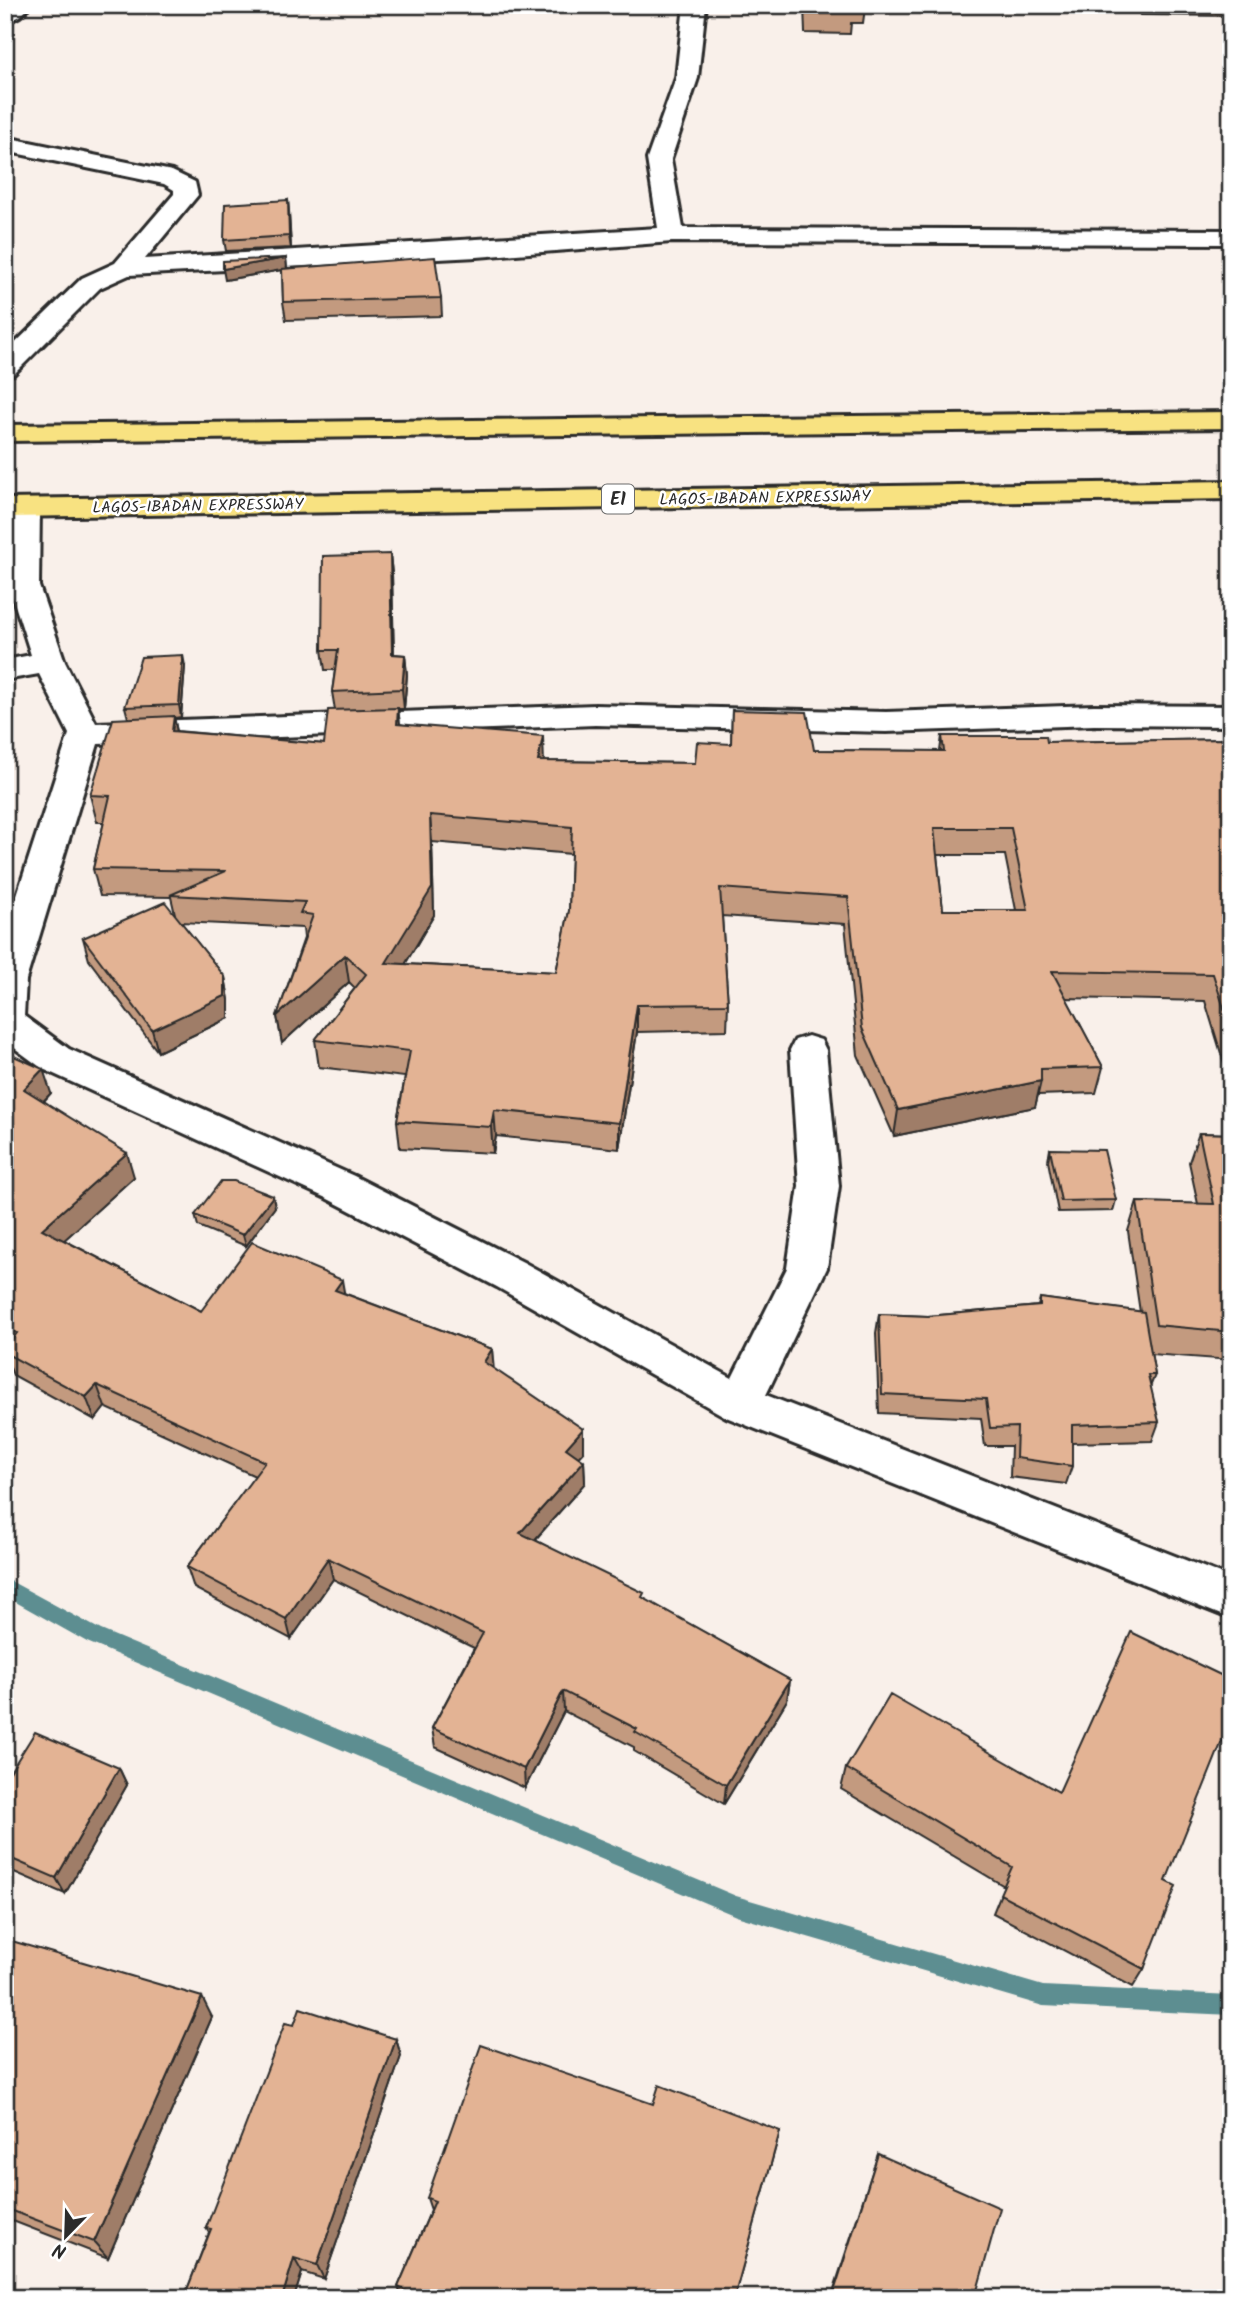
<svg xmlns="http://www.w3.org/2000/svg" width="1236" height="2303" font-family="Kalam,sans-serif">
<style>
.lines{fill:none;stroke-linecap:round;stroke-linejoin:round}
.stream{fill:#5d8e91;fill-rule:evenodd}
.minor-casing{stroke:#2b2b2b;stroke-width:6}
.motorway-casing{stroke:#2b2b2b;stroke-width:6}
.minor{fill:#fff;fill-rule:evenodd}
.motorway{fill:#f8e281;fill-rule:evenodd}
.wall{fill:#c39a7f;stroke:#2b2b2b;stroke-width:2;fill-rule:evenodd}
.shaded-wall{fill:#9f7d68;stroke:#2b2b2b;stroke-width:2}
.building{fill:#e3b394;stroke:#2b2b2b;stroke-width:2;fill-rule:evenodd}
.labels{text-anchor:middle;stroke-width:5;stroke-linejoin:round;paint-order:stroke}
.far-street-label{font-size:16px;fill:#2b2b2b;stroke:#fff}
.shield{fill:#fff;stroke:#6b6b6b;stroke-width:2}
.shield-label{font-size:18px;font-weight:bold;fill:#2b2b2b}
</style>
<rect width="100%" height="100%" fill="#f9f0ea"/>
<filter id="ink" filterUnits="userSpaceOnUse"><feTurbulence type="fractalNoise" baseFrequency=".0143" numOctaves="2"/><feDisplacementMap in="SourceGraphic" scale="14" xChannelSelector="R" yChannelSelector="G"/><feConvolveMatrix kernelMatrix="1 2 1 2 8 2 1 2 1" color-interpolation-filters="sRGB"/></filter>
<g filter="url(#ink)">
<g class="lines">
<path class="stream" d="M 5,1578 L 101,1630 L 736,1896 L 1043,1986 L 1231,1995 L 1231,2015 L 1043,2006 L 736,1916 L 87,1642 L 5,1596 Z"/>
<g class="minor-casing">
<path id="minor" d="M 29,5 C 26,14 15,20 5,22 L 5,6 Z
M 684,5 L 706,5 L 698,78 L 671,159 L 683,228 L 1231,230 L 1231,244 L 672,242 L 477,257 L 129,275 L 100,288 L 14,374 L 5,376 L 5,353 L 82,278 L 115,263 L 174,194 L 174,190 L 164,184 L 5,151 L 5,137 L 172,171 L 195,182 L 198,195 L 145,259 L 658,228 L 647,159 L 676,78 Z
M 26,499 L 36,502 L 40,508 L 39,586 L 65,662 L 96,723 L 595,705 L 886,712 L 1094,705 L 1231,706 L 1231,726 L 1094,725 L 886,732 L 595,725 L 98,744 L 26,980 L 24,1016 L 69,1049 L 354,1176 L 525,1263 L 732,1378 L 787,1268 L 799,1186 L 790,1050 L 795,1040 L 808,1036 L 821,1040 L 826,1050 L 839,1186 L 827,1268 L 766,1395 L 1231,1578 L 1231,1619 L 726,1417 L 497,1287 L 326,1198 L 43,1069 L 5,1041 L 5,932 L 69,734 L 39,674 L 5,680 L 5,660 L 31,655 L 9,586 L 12,508 L 16,502 Z"/>
</g>
<g class="motorway-casing">
<path id="motorway" d="M 1231,412 L 1231,428 L 5,441 L 5,425 Z
M 1231,481 L 1231,499 L 5,517 L 5,499 Z"/>
</g>
<use href="#minor" class="minor"/>
<use href="#motorway" class="motorway"/>
</g>
<path class="wall" d="M 558,5 L 608,5 L 608,7 L 558,6 Z
M 804,5 L 1045,5 L 1044,11 L 865,8 L 863,23 L 851,23 L 850,34 L 805,33 Z
M 1136,5 L 1231,5 L 1231,16 L 1140,15 Z
M 288,200 L 291,248 L 226,251 L 224,240 Z
M 286,258 L 287,268 L 441,298 L 442,316 L 286,320 L 283,302 L 282,270 L 225,280 Z
M 390,554 L 392,574 L 394,654 L 405,655 L 407,675 L 404,709 L 398,709 L 400,724 L 544,761 L 695,763 L 731,744 L 732,710 L 814,750 L 940,751 L 942,736 L 1047,742 L 1231,739 L 1231,1086 L 1205,1001 L 1066,998 L 1103,1067 L 1096,1093 L 1038,1095 L 1035,1107 L 894,1136 L 858,1055 L 845,924 L 722,916 L 728,1004 L 727,1030 L 637,1032 L 619,1149 L 496,1136 L 493,1153 L 400,1148 L 397,1121 L 405,1077 L 319,1067 L 315,1040 L 355,988 L 349,982 L 282,1043 L 277,1016 L 304,938 L 303,928 L 181,922 L 225,977 L 229,1000 L 229,1018 L 158,1052 L 89,960 L 83,938 L 175,914 L 171,897 L 100,896 L 93,869 L 104,822 L 97,822 L 90,795 L 128,718 L 125,707 L 185,666 L 181,717 L 174,718 L 177,731 L 324,744 L 335,710 L 332,692 L 335,670 L 325,670 L 322,650 ZM 432,842 L 571,854 L 569,911 L 556,972 L 405,964 L 434,915 ZM 937,855 L 1005,855 L 1016,910 L 943,910 Z
M 5,1052 L 51,1093 L 44,1101 L 134,1177 L 64,1240 L 201,1311 L 344,1293 L 492,1349 L 493,1368 L 583,1452 L 578,1457 L 584,1461 L 585,1483 L 535,1540 L 644,1599 L 790,1680 L 787,1700 L 724,1804 L 634,1751 L 634,1747 L 564,1711 L 525,1788 L 435,1747 L 432,1728 L 474,1648 L 333,1579 L 291,1639 L 194,1588 L 187,1567 L 255,1476 L 105,1407 L 95,1420 L 13,1375 L 5,1356 Z
M 1199,1133 L 1231,1134 L 1231,1360 L 1151,1354 L 1155,1375 L 1150,1387 L 1159,1422 L 1152,1441 L 1072,1443 L 1072,1466 L 1066,1484 L 1010,1477 L 1011,1446 L 985,1446 L 981,1418 L 879,1413 L 876,1333 L 879,1314 L 928,1316 L 1038,1306 L 1040,1298 L 1140,1312 L 1128,1231 L 1137,1202 L 1198,1204 L 1189,1162 Z
M 1050,1149 L 1116,1200 L 1113,1211 L 1058,1212 L 1048,1161 Z
M 275,1207 L 246,1246 L 198,1226 L 195,1215 Z
M 119,1768 L 127,1785 L 65,1894 L 5,1868 L 5,1780 Z
M 846,1768 L 1166,1881 L 1144,1969 L 1133,1987 L 993,1913 L 1004,1886 L 841,1789 Z
M 5,1939 L 212,2017 L 108,2258 L 5,2218 Z
M 294,2025 L 396,2039 L 401,2056 L 324,2279 L 302,2272 L 294,2298 L 187,2298 L 185,2295 L 209,2233 L 206,2228 Z
M 653,2104 L 780,2131 L 734,2298 L 402,2297 L 398,2287 L 431,2210 L 427,2198 Z
M 878,2154 L 975,2298 L 831,2298 Z"/>
<path class="shaded-wall" d="M 288,200 L 289,211 L 291,248 L 289,236 Z
M 286,258 L 287,269 L 225,280 L 223,269 Z
M 390,554 L 392,574 L 394,675 L 392,654 Z
M 183,655 L 185,666 L 181,717 L 179,705 Z
M 405,655 L 407,675 L 404,709 L 402,689 Z
M 398,708 L 401,735 L 397,724 Z
M 174,716 L 179,744 L 172,731 Z
M 543,736 L 544,763 L 538,761 Z
M 430,815 L 432,842 L 434,915 L 390,990 L 386,963 Z
M 345,955 L 349,982 L 282,1043 L 277,1016 Z
M 225,977 L 229,1000 L 229,1018 L 158,1052 L 152,1030 Z
M 637,1005 L 637,1032 L 619,1149 L 619,1123 Z
M 43,1069 L 51,1093 L 32,1113 L 24,1089 Z
M 1041,1081 L 1035,1107 L 894,1136 L 898,1110 Z
M 494,1110 L 496,1136 L 493,1153 L 491,1127 Z
M 127,1153 L 134,1177 L 51,1252 L 42,1229 Z
M 273,1196 L 275,1207 L 246,1246 L 243,1235 Z
M 342,1280 L 346,1303 L 335,1290 Z
M 492,1349 L 494,1371 L 484,1362 Z
M 97,1385 L 105,1407 L 95,1420 L 86,1397 Z
M 583,1429 L 583,1452 L 567,1470 L 566,1448 Z
M 584,1461 L 585,1483 L 522,1554 L 520,1533 Z
M 328,1558 L 333,1579 L 291,1639 L 286,1619 Z
M 790,1680 L 787,1700 L 724,1804 L 726,1785 Z
M 563,1691 L 564,1711 L 525,1788 L 524,1769 Z
M 119,1768 L 127,1785 L 65,1894 L 56,1878 Z
M 202,1997 L 212,2017 L 108,2258 L 94,2242 Z
M 396,2039 L 401,2056 L 324,2279 L 317,2265 Z
M 294,2258 L 302,2272 L 294,2298 L 282,2298 Z"/>
<path class="building" d="M 806,5 L 852,5 L 852,8 L 806,7 Z
M 288,200 L 289,236 L 224,240 L 225,204 Z
M 435,257 L 441,298 L 283,302 L 282,269 Z
M 286,258 L 223,269 L 223,261 Z
M 390,554 L 392,654 L 405,655 L 402,689 L 332,692 L 338,650 L 322,650 L 323,556 Z
M 183,655 L 179,705 L 125,707 L 141,657 Z
M 398,708 L 397,724 L 543,736 L 538,761 L 695,763 L 697,742 L 731,744 L 732,710 L 807,712 L 814,750 L 944,751 L 942,736 L 1046,736 L 1047,742 L 1231,739 L 1231,1030 L 1213,974 L 1052,971 L 1103,1067 L 1041,1069 L 1041,1081 L 898,1110 L 862,1028 L 848,897 L 720,888 L 728,1004 L 637,1005 L 619,1123 L 494,1110 L 491,1127 L 397,1121 L 410,1051 L 315,1040 L 366,974 L 345,955 L 277,1016 L 313,915 L 300,913 L 305,902 L 170,895 L 226,871 L 93,869 L 110,796 L 90,795 L 113,719 L 174,716 L 172,731 L 324,744 L 328,710 ZM 430,815 L 572,827 L 569,911 L 556,972 L 386,963 L 432,888 ZM 934,828 L 1011,828 L 1028,910 L 943,910 Z
M 165,902 L 225,977 L 225,996 L 152,1030 L 83,938 Z
M 5,1052 L 43,1069 L 24,1089 L 127,1153 L 42,1229 L 201,1311 L 252,1242 L 342,1280 L 335,1290 L 492,1349 L 484,1362 L 583,1429 L 566,1448 L 584,1461 L 520,1533 L 644,1593 L 642,1597 L 790,1680 L 726,1785 L 635,1732 L 637,1729 L 563,1691 L 524,1769 L 432,1728 L 483,1633 L 328,1558 L 286,1619 L 187,1567 L 265,1462 L 97,1385 L 86,1397 L 5,1353 L 5,1349 L 17,1333 L 5,1329 Z
M 1199,1133 L 1231,1134 L 1231,1332 L 1156,1325 L 1137,1202 L 1214,1204 Z
M 1050,1149 L 1104,1150 L 1116,1200 L 1061,1201 Z
M 221,1181 L 234,1181 L 273,1196 L 243,1235 L 195,1215 Z
M 1040,1298 L 1144,1312 L 1155,1375 L 1148,1375 L 1159,1422 L 1072,1425 L 1072,1466 L 1016,1458 L 1017,1427 L 990,1428 L 986,1399 L 882,1394 L 879,1314 L 928,1316 L 1040,1306 Z
M 1131,1632 L 1231,1680 L 1231,1719 L 1166,1881 L 1176,1886 L 1144,1969 L 1000,1894 L 1012,1867 L 846,1768 L 890,1695 L 1059,1792 Z
M 35,1732 L 119,1768 L 56,1878 L 5,1856 L 5,1780 Z
M 5,1939 L 202,1997 L 94,2242 L 5,2208 Z
M 300,2008 L 396,2039 L 317,2265 L 294,2258 L 282,2298 L 193,2298 L 185,2295 L 211,2229 L 206,2228 L 285,2023 L 294,2025 Z
M 481,2045 L 653,2104 L 659,2085 L 780,2131 L 734,2298 L 421,2298 L 398,2287 L 435,2201 L 427,2198 Z
M 878,2154 L 1000,2208 L 975,2298 L 832,2298 Z"/>
</g>
<g class="labels">
<g class="far-street-label">
<text transform="translate(765 497) rotate(-1)" y="6">LAGOS-IBADAN EXPRESSWAY</text>
<text transform="translate(198 505) rotate(-1)" y="6">LAGOS-IBADAN EXPRESSWAY</text>
</g>
<rect class="shield" x="602" y="484.5" width="32" height="29" rx="5"/>
<g class="shield-label">
<text x="618" y="505">E1</text>
</g>
</g>
<rect width="1236" height="2303" fill="none" stroke="#fff" stroke-width="28"/>
<rect x="14" y="14" width="1208" height="2275" fill="none" stroke="#2b2b2b" stroke-width="2.5" filter="url(#ink)"/>
<g transform="translate(66 2236) rotate(203)" stroke="#ffffff" stroke-width="5" paint-order="stroke">
<path d="M0-5L12 26L0 18L-12 26Z" fill="#2b2b2b"/>
<text y="-10" font-size="19" font-weight="bold" text-anchor="middle" fill="#2b2b2b">N</text>
</g>
</svg>
